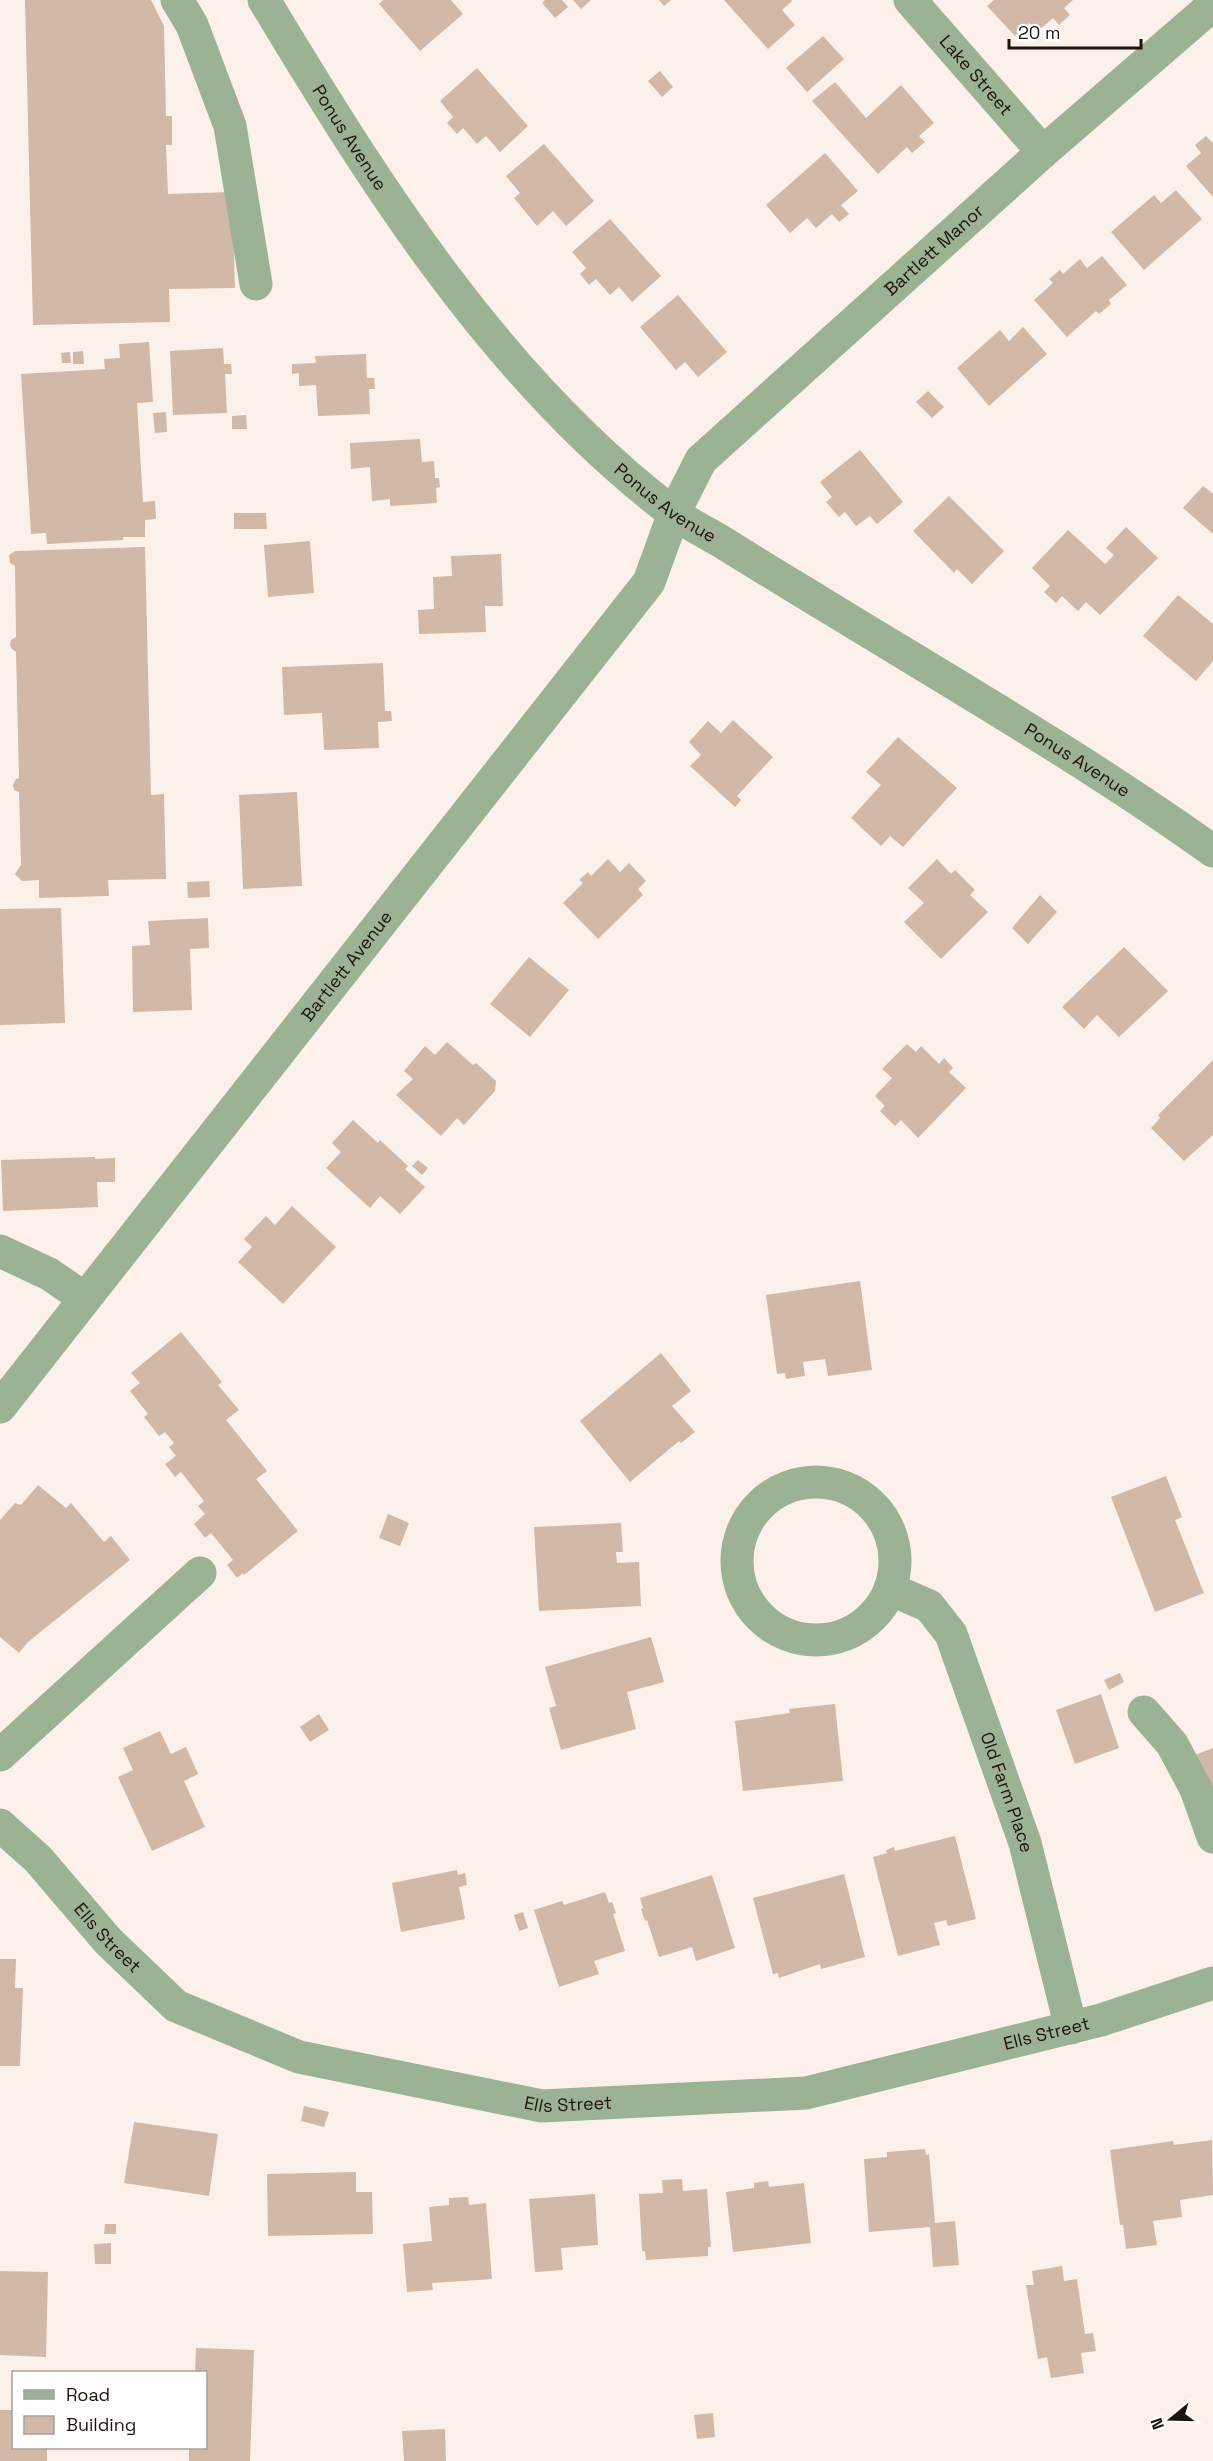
<svg xmlns="http://www.w3.org/2000/svg" width="1213" height="2461" font-family="'Space Grotesk',sans-serif">
<style>
.building{fill:#d2b8a6}
.lines{fill:none;stroke-linecap:round;stroke-linejoin:round}
.minor{stroke:#9bb295;stroke-width:33}
.labels{text-anchor:middle;stroke-width:4.5;stroke-linejoin:round;paint-order:stroke}
.street-label{font-size:18px;fill:#1c130c;stroke:#fff}
</style>
<rect width="100%" height="100%" fill="#fcf1ea"/>
<path class="building" d="M 25,0 L 151,0 L 164,26 L 166,116 L 172,116 L 172,145 L 166,145 L 168,194 L 232,192 L 235,288 L 169,289 L 170,322 L 33,325 Z
M 383,0 L 451,0 L 463,14 L 420,51 L 379,4 Z
M 545,0 L 562,0 L 568,7 L 555,18 L 542,3 Z
M 573,0 L 591,0 L 581,9 Z
M 659,0 L 671,0 L 664,6 Z
M 724,0 L 791,0 L 792,1 L 782,10 L 795,25 L 768,49 Z
M 994,0 L 1073,0 L 1064,8 L 1070,15 L 1059,25 L 1053,18 L 1037,32 L 1029,23 L 1015,36 L 987,6 Z
M 823,36 L 844,59 L 807,92 L 786,68 Z
M 477,68 L 528,126 L 500,152 L 486,136 L 477,144 L 463,128 L 457,134 L 447,123 L 453,117 L 440,101 Z
M 660,71 L 673,87 L 662,97 L 648,81 Z
M 835,82 L 866,118 L 901,85 L 934,123 L 919,136 L 925,142 L 912,153 L 907,147 L 878,174 L 812,101 Z
M 1206,136 L 1213,143 L 1213,197 L 1186,166 L 1201,153 L 1195,145 Z
M 544,144 L 594,201 L 566,226 L 553,211 L 537,226 L 514,198 L 520,193 L 506,176 Z
M 825,153 L 858,191 L 841,205 L 849,214 L 839,222 L 832,214 L 816,228 L 807,218 L 790,233 L 766,205 Z
M 1176,190 L 1202,219 L 1144,270 L 1111,232 L 1154,195 L 1161,203 Z
M 610,219 L 661,276 L 632,302 L 619,287 L 610,295 L 596,279 L 589,285 L 580,274 L 586,268 L 572,252 Z
M 1102,256 L 1127,285 L 1109,300 L 1111,304 L 1099,314 L 1096,311 L 1067,337 L 1034,300 L 1053,283 L 1049,279 L 1060,270 L 1063,274 L 1080,259 L 1087,268 Z
M 678,295 L 727,352 L 698,377 L 685,362 L 676,370 L 640,327 Z
M 1023,327 L 1047,354 L 989,406 L 957,368 L 1000,330 L 1009,341 Z
M 149,342 L 153,402 L 137,403 L 143,502 L 155,501 L 156,519 L 145,520 L 145,537 L 123,537 L 123,540 L 47,544 L 46,533 L 31,534 L 21,374 L 105,369 L 104,359 L 120,358 L 119,344 Z
M 223,348 L 224,364 L 231,364 L 232,374 L 225,374 L 227,413 L 173,415 L 170,351 Z
M 83,351 L 84,364 L 73,364 L 73,352 Z
M 70,352 L 71,363 L 62,363 L 61,353 Z
M 366,354 L 367,378 L 374,378 L 375,389 L 369,389 L 370,414 L 318,416 L 316,385 L 299,386 L 299,373 L 292,374 L 292,364 L 316,363 L 315,356 Z
M 928,391 L 944,407 L 932,418 L 916,402 Z
M 166,412 L 167,432 L 155,433 L 153,413 Z
M 246,415 L 247,429 L 232,429 L 232,416 Z
M 420,439 L 422,462 L 434,461 L 435,478 L 439,478 L 440,487 L 436,488 L 437,503 L 390,506 L 390,499 L 372,501 L 370,467 L 351,469 L 350,443 Z
M 860,450 L 903,502 L 877,524 L 870,516 L 856,526 L 845,512 L 839,517 L 826,502 L 832,497 L 820,482 Z
M 1203,486 L 1213,494 L 1213,534 L 1183,508 Z
M 949,496 L 1004,551 L 972,584 L 957,569 L 954,573 L 913,531 Z
M 234,513 L 266,513 L 267,529 L 234,529 Z
M 1126,527 L 1158,558 L 1100,615 L 1086,602 L 1078,611 L 1062,596 L 1056,603 L 1044,592 L 1050,586 L 1032,568 L 1068,530 L 1105,564 L 1114,555 L 1106,548 Z
M 310,541 L 314,593 L 268,597 L 264,545 Z
M 145,547 L 151,795 L 164,794 L 166,879 L 108,880 L 109,896 L 39,898 L 39,880 L 22,881 L 15,874 L 21,865 L 19,792 L 14,790 L 13,785 L 16,779 L 19,778 L 16,652 L 12,649 L 10,645 L 11,640 L 16,637 L 15,566 L 10,563 L 9,555 L 15,551 Z
M 501,554 L 503,606 L 485,606 L 486,632 L 419,634 L 418,610 L 434,609 L 433,577 L 452,576 L 451,556 Z
M 1178,595 L 1213,624 L 1213,661 L 1196,681 L 1143,636 Z
M 383,663 L 385,711 L 391,711 L 392,721 L 378,722 L 379,748 L 324,750 L 322,713 L 284,715 L 282,667 Z
M 733,720 L 773,757 L 737,796 L 741,800 L 735,807 L 690,766 L 701,755 L 689,742 L 708,721 L 721,733 Z
M 898,737 L 957,788 L 903,847 L 890,836 L 881,846 L 851,818 L 881,785 L 866,772 Z
M 297,792 L 302,886 L 243,889 L 239,795 Z
M 608,859 L 620,872 L 629,863 L 646,881 L 638,889 L 643,895 L 598,939 L 563,903 L 583,883 L 579,880 L 588,872 L 591,876 Z
M 937,859 L 951,874 L 955,870 L 975,890 L 970,895 L 988,912 L 941,959 L 904,922 L 924,903 L 908,888 Z
M 209,881 L 210,897 L 188,898 L 187,882 Z
M 1040,895 L 1057,912 L 1028,944 L 1012,928 Z
M 61,908 L 65,1023 L 0,1025 L 0,909 Z
M 208,918 L 209,948 L 190,949 L 192,1010 L 133,1012 L 132,946 L 150,945 L 148,921 Z
M 1124,947 L 1168,991 L 1119,1037 L 1097,1015 L 1084,1029 L 1062,1007 Z
M 529,957 L 569,990 L 530,1037 L 490,1004 Z
M 447,1042 L 473,1065 L 476,1063 L 496,1081 L 495,1091 L 464,1125 L 457,1118 L 441,1136 L 396,1095 L 413,1079 L 404,1071 L 425,1046 L 435,1055 Z
M 907,1044 L 916,1052 L 921,1046 L 939,1064 L 944,1058 L 953,1068 L 949,1072 L 966,1088 L 918,1138 L 901,1120 L 895,1126 L 880,1111 L 885,1106 L 875,1096 L 892,1078 L 882,1069 Z
M 1213,1060 L 1213,1135 L 1184,1161 L 1151,1128 L 1160,1118 L 1158,1115 Z
M 353,1120 L 378,1143 L 380,1140 L 408,1166 L 405,1169 L 425,1187 L 400,1214 L 380,1196 L 370,1208 L 326,1168 L 341,1152 L 332,1143 Z
M 95,1157 L 95,1159 L 115,1158 L 115,1182 L 97,1182 L 98,1207 L 3,1211 L 1,1160 Z
M 418,1160 L 428,1168 L 422,1175 L 412,1166 Z
M 292,1206 L 336,1247 L 283,1304 L 238,1262 L 252,1247 L 244,1239 L 266,1216 L 275,1225 Z
M 860,1281 L 872,1370 L 828,1376 L 825,1359 L 803,1362 L 805,1376 L 786,1379 L 785,1373 L 777,1374 L 766,1295 Z
M 181,1332 L 222,1382 L 218,1385 L 239,1410 L 226,1420 L 267,1471 L 256,1479 L 298,1531 L 244,1575 L 243,1573 L 237,1578 L 227,1565 L 233,1560 L 211,1533 L 205,1538 L 194,1524 L 205,1514 L 198,1506 L 204,1501 L 181,1472 L 175,1477 L 165,1464 L 176,1456 L 169,1447 L 174,1443 L 165,1432 L 159,1436 L 144,1417 L 148,1414 L 130,1391 L 140,1383 L 131,1373 Z
M 661,1353 L 691,1391 L 672,1406 L 695,1432 L 681,1443 L 679,1441 L 630,1482 L 580,1421 Z
M 1166,1476 L 1182,1517 L 1175,1520 L 1204,1593 L 1155,1612 L 1111,1497 Z
M 38,1485 L 66,1508 L 71,1503 L 104,1542 L 111,1536 L 130,1560 L 28,1642 L 19,1653 L 0,1637 L 0,1520 L 15,1503 L 21,1505 Z
M 388,1514 L 409,1523 L 400,1546 L 379,1538 Z
M 621,1523 L 623,1552 L 616,1552 L 617,1563 L 639,1562 L 641,1606 L 539,1611 L 534,1527 Z
M 651,1637 L 664,1682 L 627,1692 L 636,1729 L 561,1750 L 549,1708 L 556,1706 L 545,1667 Z
M 1120,1673 L 1124,1682 L 1109,1690 L 1104,1680 Z
M 1101,1694 L 1119,1748 L 1075,1764 L 1056,1710 Z
M 835,1704 L 843,1781 L 743,1791 L 735,1721 L 790,1713 L 789,1709 Z
M 319,1714 L 329,1730 L 310,1742 L 300,1727 Z
M 160,1731 L 171,1754 L 186,1747 L 198,1774 L 184,1781 L 205,1827 L 152,1851 L 118,1777 L 133,1770 L 123,1748 Z
M 1213,1748 L 1213,1814 L 1190,1757 Z
M 955,1836 L 976,1919 L 948,1926 L 946,1920 L 934,1923 L 940,1945 L 898,1956 L 873,1857 L 887,1853 L 886,1850 L 894,1847 L 895,1851 Z
M 457,1870 L 458,1875 L 465,1873 L 467,1885 L 459,1887 L 465,1919 L 401,1932 L 392,1883 Z
M 844,1874 L 865,1957 L 821,1969 L 820,1964 L 779,1978 L 778,1973 L 773,1974 L 753,1898 Z
M 712,1875 L 735,1948 L 696,1961 L 692,1947 L 659,1957 L 647,1920 L 645,1921 L 641,1909 L 643,1908 L 640,1898 Z
M 605,1892 L 609,1903 L 612,1902 L 616,1913 L 613,1914 L 625,1951 L 594,1961 L 599,1974 L 559,1987 L 534,1910 L 562,1901 L 564,1905 Z
M 523,1912 L 528,1928 L 519,1931 L 514,1915 Z
M 0,1959 L 16,1959 L 15,1988 L 23,1988 L 20,2066 L 0,2066 Z
M 304,2106 L 329,2112 L 324,2127 L 301,2121 Z
M 134,2122 L 218,2134 L 209,2196 L 124,2183 Z
M 1212,2140 L 1213,2195 L 1180,2200 L 1182,2217 L 1153,2221 L 1157,2245 L 1126,2249 L 1123,2225 L 1120,2225 L 1110,2150 L 1173,2141 L 1174,2145 Z
M 925,2149 L 926,2155 L 929,2154 L 935,2223 L 955,2221 L 959,2265 L 933,2267 L 930,2227 L 869,2232 L 864,2159 L 887,2157 L 887,2152 Z
M 356,2172 L 356,2192 L 372,2192 L 373,2234 L 268,2236 L 267,2174 Z
M 682,2179 L 683,2191 L 707,2189 L 711,2247 L 708,2247 L 708,2256 L 646,2260 L 645,2251 L 642,2251 L 639,2194 L 663,2193 L 662,2180 Z
M 768,2181 L 769,2187 L 804,2183 L 811,2243 L 733,2252 L 726,2192 L 754,2188 L 754,2183 Z
M 595,2194 L 598,2245 L 561,2248 L 563,2270 L 535,2272 L 529,2199 Z
M 468,2197 L 469,2205 L 486,2203 L 492,2279 L 432,2283 L 433,2290 L 407,2292 L 403,2244 L 432,2241 L 429,2207 L 449,2205 L 449,2198 Z
M 105,2224 L 116,2224 L 116,2234 L 104,2234 Z
M 111,2243 L 111,2264 L 95,2264 L 94,2244 Z
M 1062,2266 L 1064,2281 L 1077,2279 L 1085,2334 L 1093,2333 L 1096,2351 L 1081,2353 L 1084,2373 L 1051,2378 L 1047,2357 L 1038,2359 L 1026,2285 L 1034,2285 L 1032,2271 Z
M 0,2271 L 48,2272 L 46,2357 L 0,2355 Z
M 196,2348 L 254,2350 L 250,2461 L 189,2461 L 189,2448 L 206,2448 L 206,2372 L 195,2372 Z
M 0,2410 L 14,2410 L 14,2448 L 47,2448 L 47,2461 L 0,2461 Z
M 713,2413 L 715,2437 L 697,2439 L 694,2415 Z
M 445,2429 L 446,2461 L 404,2461 L 402,2431 Z"/>
<g class="lines">
<g class="minor">
<path d="M 177,0 L 192,25 L 230,126 L 256,284"/>
<path id="s1" d="M 264,0 C 376,186 497,379 672,512 C 687,523 705,532 722,542 C 757,564 792,585 828,607 C 957,686 1090,763 1213,851"/>
<path id="s2" d="M 910,0 L 1043,152"/>
<path d="M 0,1251 L 49,1274 L 84,1298"/>
<path id="s3" d="M 0,1407 L 649,582 L 674,513 L 701,460 L 1043,152 L 1213,5"/>
<circle cx="816" cy="1561" r="79"/>
<path id="s4" d="M 890,1589 L 929,1606 L 951,1634 L 1025,1843 L 1071,2028"/>
<path d="M 1144,1712 L 1172,1744 L 1196,1789 L 1213,1837"/>
<path d="M 0,1755 L 200,1573"/>
<path id="s5" d="M 0,1825 L 38,1859 L 108,1941 L 176,2006 L 299,2057 L 542,2106 L 806,2093 L 1101,2020 L 1213,1983"/>
</g>
</g>
<g class="labels">
<g class="street-label">
<text dy="6" stroke="none"><textPath href="#s2" startOffset="100">Lake Street</textPath></text>
<text dy="6" stroke="none"><textPath href="#s1" startOffset="162">Ponus Avenue</textPath></text>
<text dy="6" stroke="none"><textPath href="#s3" startOffset="1496">Bartlett Manor</textPath></text>
<text dy="6" stroke="none"><textPath href="#s1" startOffset="648">Ponus Avenue</textPath></text>
<text dy="6" stroke="none"><textPath href="#s1" startOffset="1134">Ponus Avenue</textPath></text>
<text dy="6" stroke="none"><textPath href="#s3" startOffset="561">Bartlett Avenue</textPath></text>
<text dy="6" stroke="none"><textPath href="#s4" startOffset="246">Old Farm Place</textPath></text>
<text dy="6" stroke="none"><textPath href="#s5" startOffset="156">Ells Street</textPath></text>
<text dy="6" stroke="none"><textPath href="#s5" startOffset="1146">Ells Street</textPath></text>
<text dy="6" stroke="none"><textPath href="#s5" startOffset="660">Ells Street</textPath></text>
</g>
</g>
<rect x="12" y="2371" width="195" height="78" fill="#ffffff" stroke="#a4a19e" stroke-width="1.5"/>
<rect x="24" y="2390" width="30" height="9" fill="#9bb295" stroke="#a4a19e" stroke-width="1.5"/>
<text x="66" y="2401" font-size="18" fill="#1c130c">Road</text>
<rect x="24" y="2416" width="30" height="18" fill="#d2b8a6" stroke="#a4a19e" stroke-width="1.5"/>
<text x="66" y="2431" font-size="18" fill="#1c130c">Building</text>
<g transform="translate(1171 2419) rotate(251)" stroke="#ffffff" stroke-width="4.5" paint-order="stroke">
<path d="M0-4.5L10 22L0 15L-10 22Z" fill="#1c130c"/>
<text y="-9" font-size="16" font-weight="bold" text-anchor="middle" fill="#1c130c">N</text>
</g>
<path d="M1009 39v9h132v-9" fill="none" stroke="#1c130c" stroke-width="3"/>
<text x="1018" y="39" font-size="18" fill="#1c130c" stroke="#ffffff" stroke-width="4.5" paint-order="stroke">20 m</text>
</svg>
